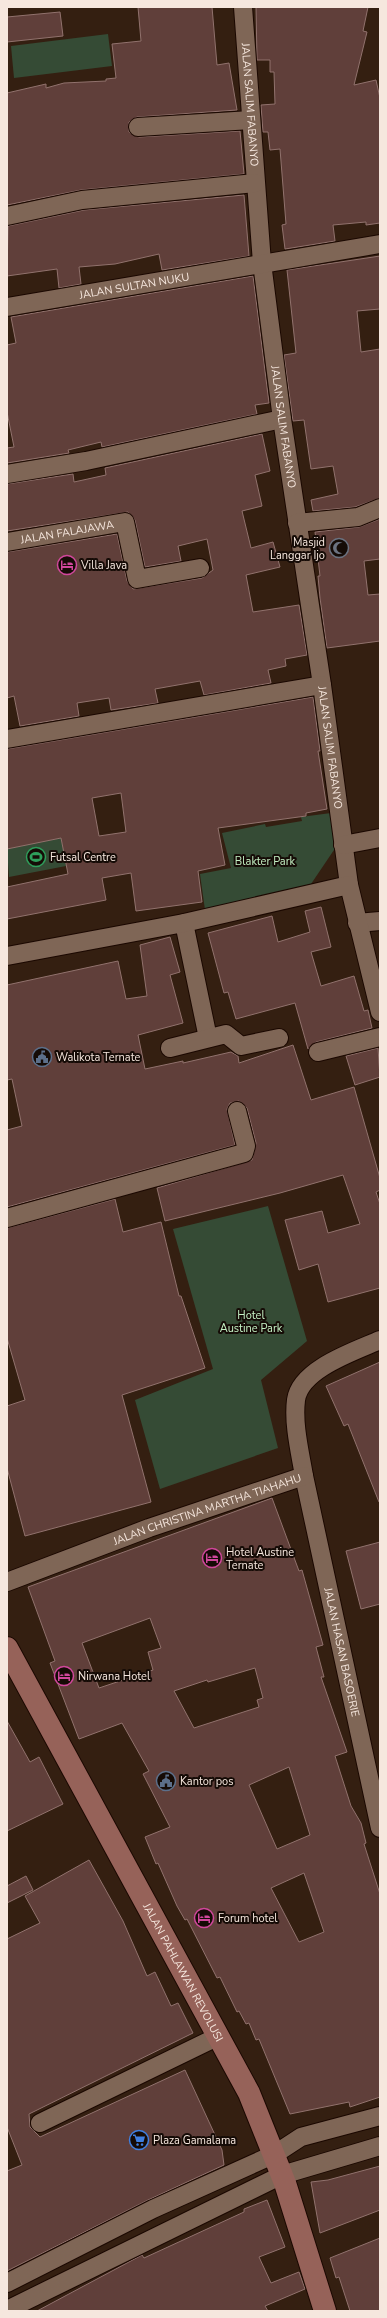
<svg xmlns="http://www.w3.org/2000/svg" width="387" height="2318" font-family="'Nunito Sans',sans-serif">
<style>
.green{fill:#354b35}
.building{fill:#603f3a;stroke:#91726d;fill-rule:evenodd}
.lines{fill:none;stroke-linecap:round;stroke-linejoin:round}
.street-casing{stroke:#1b0800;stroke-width:20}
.secondary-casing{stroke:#1b0800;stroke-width:24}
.street{stroke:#7f6656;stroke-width:18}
.secondary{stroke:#966259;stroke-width:22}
.labels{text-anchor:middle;stroke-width:4;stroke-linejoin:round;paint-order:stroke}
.street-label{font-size:11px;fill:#f6e7de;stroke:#150b06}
.poi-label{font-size:11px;fill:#f6e7de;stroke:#150b06;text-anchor:start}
.park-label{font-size:11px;fill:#c5f2c5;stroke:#150b06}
</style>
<rect width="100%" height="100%" fill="#341f11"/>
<path class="green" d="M 108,34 L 112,66 L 14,78 L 11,46 Z
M 331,813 L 336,847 L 311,884 L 205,910 L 200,874 L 231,868 L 222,833 L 265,824 L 266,827 L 302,821 L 301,817 Z
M 61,838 L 66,866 L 9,877 L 7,849 Z
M 268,1206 L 307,1341 L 261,1380 L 278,1448 L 160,1489 L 135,1400 L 213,1369 L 173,1229 Z"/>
<path class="building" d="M 138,7 L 212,7 L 217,65 L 229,63 L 237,110 L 137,117 L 129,122 L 129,132 L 139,137 L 240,131 L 244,174 L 81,190 L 7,205 L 7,93 L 46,84 L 46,88 L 64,83 L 106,81 L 106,79 L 116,78 L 112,44 L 141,41 Z
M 256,7 L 368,7 L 363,31 L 367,32 L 354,85 L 376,80 L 380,98 L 380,223 L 366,225 L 366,222 L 333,225 L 335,241 L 285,249 L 282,225 L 286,224 L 280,149 L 270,150 L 268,132 L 263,132 L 261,105 L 275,104 L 274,72 L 270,72 L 270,60 L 257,60 Z
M 60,12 L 63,36 L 7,42 L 7,17 Z
M 244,195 L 249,256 L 162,270 L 159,254 L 115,264 L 79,267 L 81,284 L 59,288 L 57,269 L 7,276 L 8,226 L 84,210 Z
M 380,256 L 380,309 L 357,311 L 361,352 L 380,349 L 380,498 L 355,507 L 313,511 L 311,500 L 338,494 L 333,466 L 311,469 L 304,420 L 293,421 L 284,355 L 296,353 L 287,270 Z
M 253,276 L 269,403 L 255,405 L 257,414 L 102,447 L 101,442 L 68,450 L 69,453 L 7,463 L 7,448 L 14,447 L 7,412 L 7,345 L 16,343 L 11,317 Z
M 262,434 L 270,471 L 255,475 L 262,506 L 242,511 L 251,548 L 273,542 L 280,567 L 246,575 L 253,612 L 299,605 L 307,655 L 285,659 L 286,666 L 268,670 L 271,683 L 204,695 L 200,681 L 155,689 L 158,703 L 111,710 L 109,698 L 77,703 L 79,716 L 20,726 L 14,696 L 7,698 L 7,552 L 117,534 L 127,581 L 133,589 L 202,578 L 213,570 L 207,539 L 178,546 L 181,561 L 145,567 L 135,520 L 128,512 L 7,531 L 7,484 L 73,474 L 74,482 L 106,475 L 105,468 Z
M 380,519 L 380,559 L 364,561 L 368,595 L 380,594 L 380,641 L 327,648 L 320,598 L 318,576 L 320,576 L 315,532 L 359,527 Z
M 313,697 L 320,751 L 318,751 L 327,809 L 306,813 L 306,816 L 218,828 L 225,865 L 198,871 L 202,902 L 136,911 L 131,873 L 102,878 L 106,900 L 7,919 L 7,887 L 68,874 L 61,838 L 7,849 L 7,749 ZM 121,793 L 126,832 L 99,836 L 92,798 Z
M 321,907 L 331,947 L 311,952 L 321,986 L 354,976 L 364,1011 L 368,1010 L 372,1028 L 316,1042 L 308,1049 L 295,1003 L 236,1019 L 228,992 L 224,993 L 208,933 L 272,916 L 278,942 L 310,932 L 305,911 Z
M 170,937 L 180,972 L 170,975 L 183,1023 L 138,1035 L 145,1069 L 183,1061 L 183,1063 L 231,1052 L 238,1056 L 239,1063 L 293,1045 L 311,1100 L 354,1087 L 380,1178 L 380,1190 L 376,1192 L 380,1204 L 380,1288 L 328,1302 L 318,1264 L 299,1270 L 285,1220 L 322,1211 L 328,1233 L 360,1224 L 343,1175 L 280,1193 L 165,1221 L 157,1188 L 252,1160 L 256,1143 L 247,1108 L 239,1101 L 230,1103 L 227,1109 L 235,1145 L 7,1207 L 7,1130 L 22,1126 L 12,1079 L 7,1080 L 7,985 L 118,961 L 126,999 L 147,996 L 140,945 Z
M 378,1048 L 380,1077 L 355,1085 L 346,1056 Z
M 115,1199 L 123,1232 L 161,1222 L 179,1296 L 181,1296 L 205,1368 L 122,1395 L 151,1502 L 25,1536 L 7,1468 L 7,1406 L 25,1400 L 7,1338 L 7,1228 Z
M 380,1362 L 380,1502 L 379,1502 L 348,1424 L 344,1426 L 326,1386 Z
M 272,1498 L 299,1571 L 302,1570 L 323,1645 L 316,1647 L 324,1677 L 321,1677 L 347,1752 L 335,1756 L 351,1806 L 361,1823 L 366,1843 L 364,1844 L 380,1894 L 380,2097 L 350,2107 L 349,2102 L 290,2114 L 259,2039 L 256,2040 L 249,2023 L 246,2024 L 239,2011 L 237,2012 L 220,1977 L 217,1978 L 187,1919 L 185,1920 L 177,1906 L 158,1863 L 156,1864 L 145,1837 L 170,1827 L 143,1774 L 149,1771 L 122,1723 L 79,1739 L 50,1663 L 55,1661 L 28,1587 ZM 150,1618 L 161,1648 L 148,1652 L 153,1670 L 99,1688 L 82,1643 ZM 255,1668 L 263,1698 L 257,1700 L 259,1707 L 194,1728 L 174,1691 L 207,1680 L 208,1682 ZM 289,1767 L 310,1835 L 277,1849 L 249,1785 ZM 304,1873 L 324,1932 L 299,1942 L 271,1888 Z
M 380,1542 L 380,1604 L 361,1609 L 346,1551 Z
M 7,1721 L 30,1762 L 39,1757 L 63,1804 L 7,1831 Z
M 89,1860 L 123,1921 L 147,1976 L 155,1972 L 171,2006 L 178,2003 L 193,2033 L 29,2114 L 30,2127 L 40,2137 L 185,2070 L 222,2150 L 224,2165 L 148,2200 L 7,2271 L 7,2171 L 22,2165 L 7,2127 L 7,1939 L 40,1923 L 25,1896 Z
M 26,1876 L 33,1890 L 7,1903 L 7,1886 Z
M 380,2166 L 380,2210 L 320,2233 L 311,2182 L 328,2180 Z
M 267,2200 L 285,2247 L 259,2257 L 271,2283 L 299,2272 L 305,2289 L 265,2306 L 268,2311 L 37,2311 L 142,2255 L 144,2258 L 244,2212 L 244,2209 Z
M 380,2238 L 380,2311 L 350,2311 L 339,2277 L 336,2278 L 330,2258 Z"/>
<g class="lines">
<g class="street-casing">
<g id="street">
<path id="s1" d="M 243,7 L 262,263 L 282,419 L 322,685 L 349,885"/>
<path d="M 138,127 L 251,120"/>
<path d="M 7,216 L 82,200 L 255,183"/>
<path id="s2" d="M 7,307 L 380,244"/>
<path d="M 7,474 L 86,461 L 282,419"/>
<path d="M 297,523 L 358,517 L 380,508"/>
<path id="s3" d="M 7,542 L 125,522 L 137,579 L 200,568"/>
<path d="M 7,739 L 322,685"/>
<path d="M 343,845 L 380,838"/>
<path d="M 184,923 L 208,1038"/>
<path d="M 357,923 L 380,921"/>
<path d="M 7,956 L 184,923 L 349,885 L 380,1012"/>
<path d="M 170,1048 L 226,1034 L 241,1046 L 279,1038"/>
<path d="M 318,1052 L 380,1037"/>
<path d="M 7,1218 L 244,1153 L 246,1146 L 237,1111"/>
<path id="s4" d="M 380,1340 C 355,1351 300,1369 296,1400 C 293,1424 300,1452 304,1476 L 380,1828"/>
<path id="s5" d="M 7,1582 L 149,1528 L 304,1476"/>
<path d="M 40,2123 L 219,2036"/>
<path d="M 7,2283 L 153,2209 L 275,2154 L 301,2137 L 380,2116"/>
<path d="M 7,2310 L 282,2175 L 380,2146"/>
</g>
</g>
<g class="secondary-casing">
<g id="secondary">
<path id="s6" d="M 7,1648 L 249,2093 L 285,2183 L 325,2311"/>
</g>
</g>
<use href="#street" class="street"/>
<use href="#secondary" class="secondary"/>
</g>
<defs>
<g id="mosque-ring" transform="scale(1)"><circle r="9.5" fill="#150b06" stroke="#6b7280" stroke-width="1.5"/><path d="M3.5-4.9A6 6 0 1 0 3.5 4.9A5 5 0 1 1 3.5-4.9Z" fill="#6b7280"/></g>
<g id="hotel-ring" transform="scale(1)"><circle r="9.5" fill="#150b06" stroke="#d1479c" stroke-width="1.5"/><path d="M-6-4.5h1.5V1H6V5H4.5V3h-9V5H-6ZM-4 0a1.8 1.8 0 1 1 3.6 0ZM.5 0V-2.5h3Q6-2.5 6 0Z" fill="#d1479c"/></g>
<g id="stadium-ring" transform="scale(1)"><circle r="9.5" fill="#150b06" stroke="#2e9e5b" stroke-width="1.5"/><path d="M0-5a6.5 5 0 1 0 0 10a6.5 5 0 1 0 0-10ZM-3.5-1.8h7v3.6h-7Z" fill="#2e9e5b"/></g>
<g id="civic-ring" transform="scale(1)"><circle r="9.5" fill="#150b06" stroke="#5c6f8a" stroke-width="1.5"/><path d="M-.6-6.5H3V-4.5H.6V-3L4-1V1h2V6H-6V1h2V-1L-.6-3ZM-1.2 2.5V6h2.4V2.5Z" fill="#5c6f8a"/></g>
<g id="supermarket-ring" transform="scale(1)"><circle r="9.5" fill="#150b06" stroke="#3f7fe0" stroke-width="1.5"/><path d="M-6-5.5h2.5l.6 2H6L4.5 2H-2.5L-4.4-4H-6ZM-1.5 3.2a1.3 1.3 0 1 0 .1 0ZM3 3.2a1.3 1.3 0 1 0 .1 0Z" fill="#3f7fe0"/></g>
</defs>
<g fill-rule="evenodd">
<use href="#mosque-ring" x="339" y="548"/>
<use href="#hotel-ring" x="67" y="565"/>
<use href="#stadium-ring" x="36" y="857"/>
<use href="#civic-ring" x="42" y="1057"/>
<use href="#hotel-ring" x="212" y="1558"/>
<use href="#hotel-ring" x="64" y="1676"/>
<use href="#civic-ring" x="166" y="1781"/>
<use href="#hotel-ring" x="204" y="1918"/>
<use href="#supermarket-ring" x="139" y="2140"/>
</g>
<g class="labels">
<g class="street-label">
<text dy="4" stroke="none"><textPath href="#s1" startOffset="98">JALAN SALIM FABANYO</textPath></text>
<text dy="4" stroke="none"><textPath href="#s2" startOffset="129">JALAN SULTAN NUKU</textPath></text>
<text dy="4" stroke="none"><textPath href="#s1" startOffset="422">JALAN SALIM FABANYO</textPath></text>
<text dy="4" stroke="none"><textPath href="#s3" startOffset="61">JALAN FALAJAWA</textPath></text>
<text dy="4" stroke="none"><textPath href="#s1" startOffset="746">JALAN SALIM FABANYO</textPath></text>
<text dy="4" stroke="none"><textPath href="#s5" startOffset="213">JALAN CHRISTINA MARTHA TIAHAHU</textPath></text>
<text dy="4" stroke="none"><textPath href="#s4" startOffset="364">JALAN HASAN BASOERIE</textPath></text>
<text dy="4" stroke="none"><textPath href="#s6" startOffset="369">JALAN PAHLAWAN REVOLUSI</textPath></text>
</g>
<g class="poi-label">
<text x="325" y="546" text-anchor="end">Masjid<tspan x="325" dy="13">Langgar Ijo</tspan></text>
<text x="81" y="569">Villa Java</text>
<text x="50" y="861">Futsal Centre</text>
<text x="56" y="1061">Walikota Ternate</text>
<text x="226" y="1556">Hotel Austine<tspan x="226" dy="13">Ternate</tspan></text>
<text x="78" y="1680">Nirwana Hotel</text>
<text x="180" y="1785">Kantor pos</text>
<text x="218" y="1922">Forum hotel</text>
<text x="153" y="2144">Plaza Gamalama</text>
</g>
<g class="park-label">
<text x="265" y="865">Blakter Park</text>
<text x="251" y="1319">Hotel<tspan x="251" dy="13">Austine Park</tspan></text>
</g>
</g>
<rect width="387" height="2318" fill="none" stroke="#f6e7de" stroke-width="16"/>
</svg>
